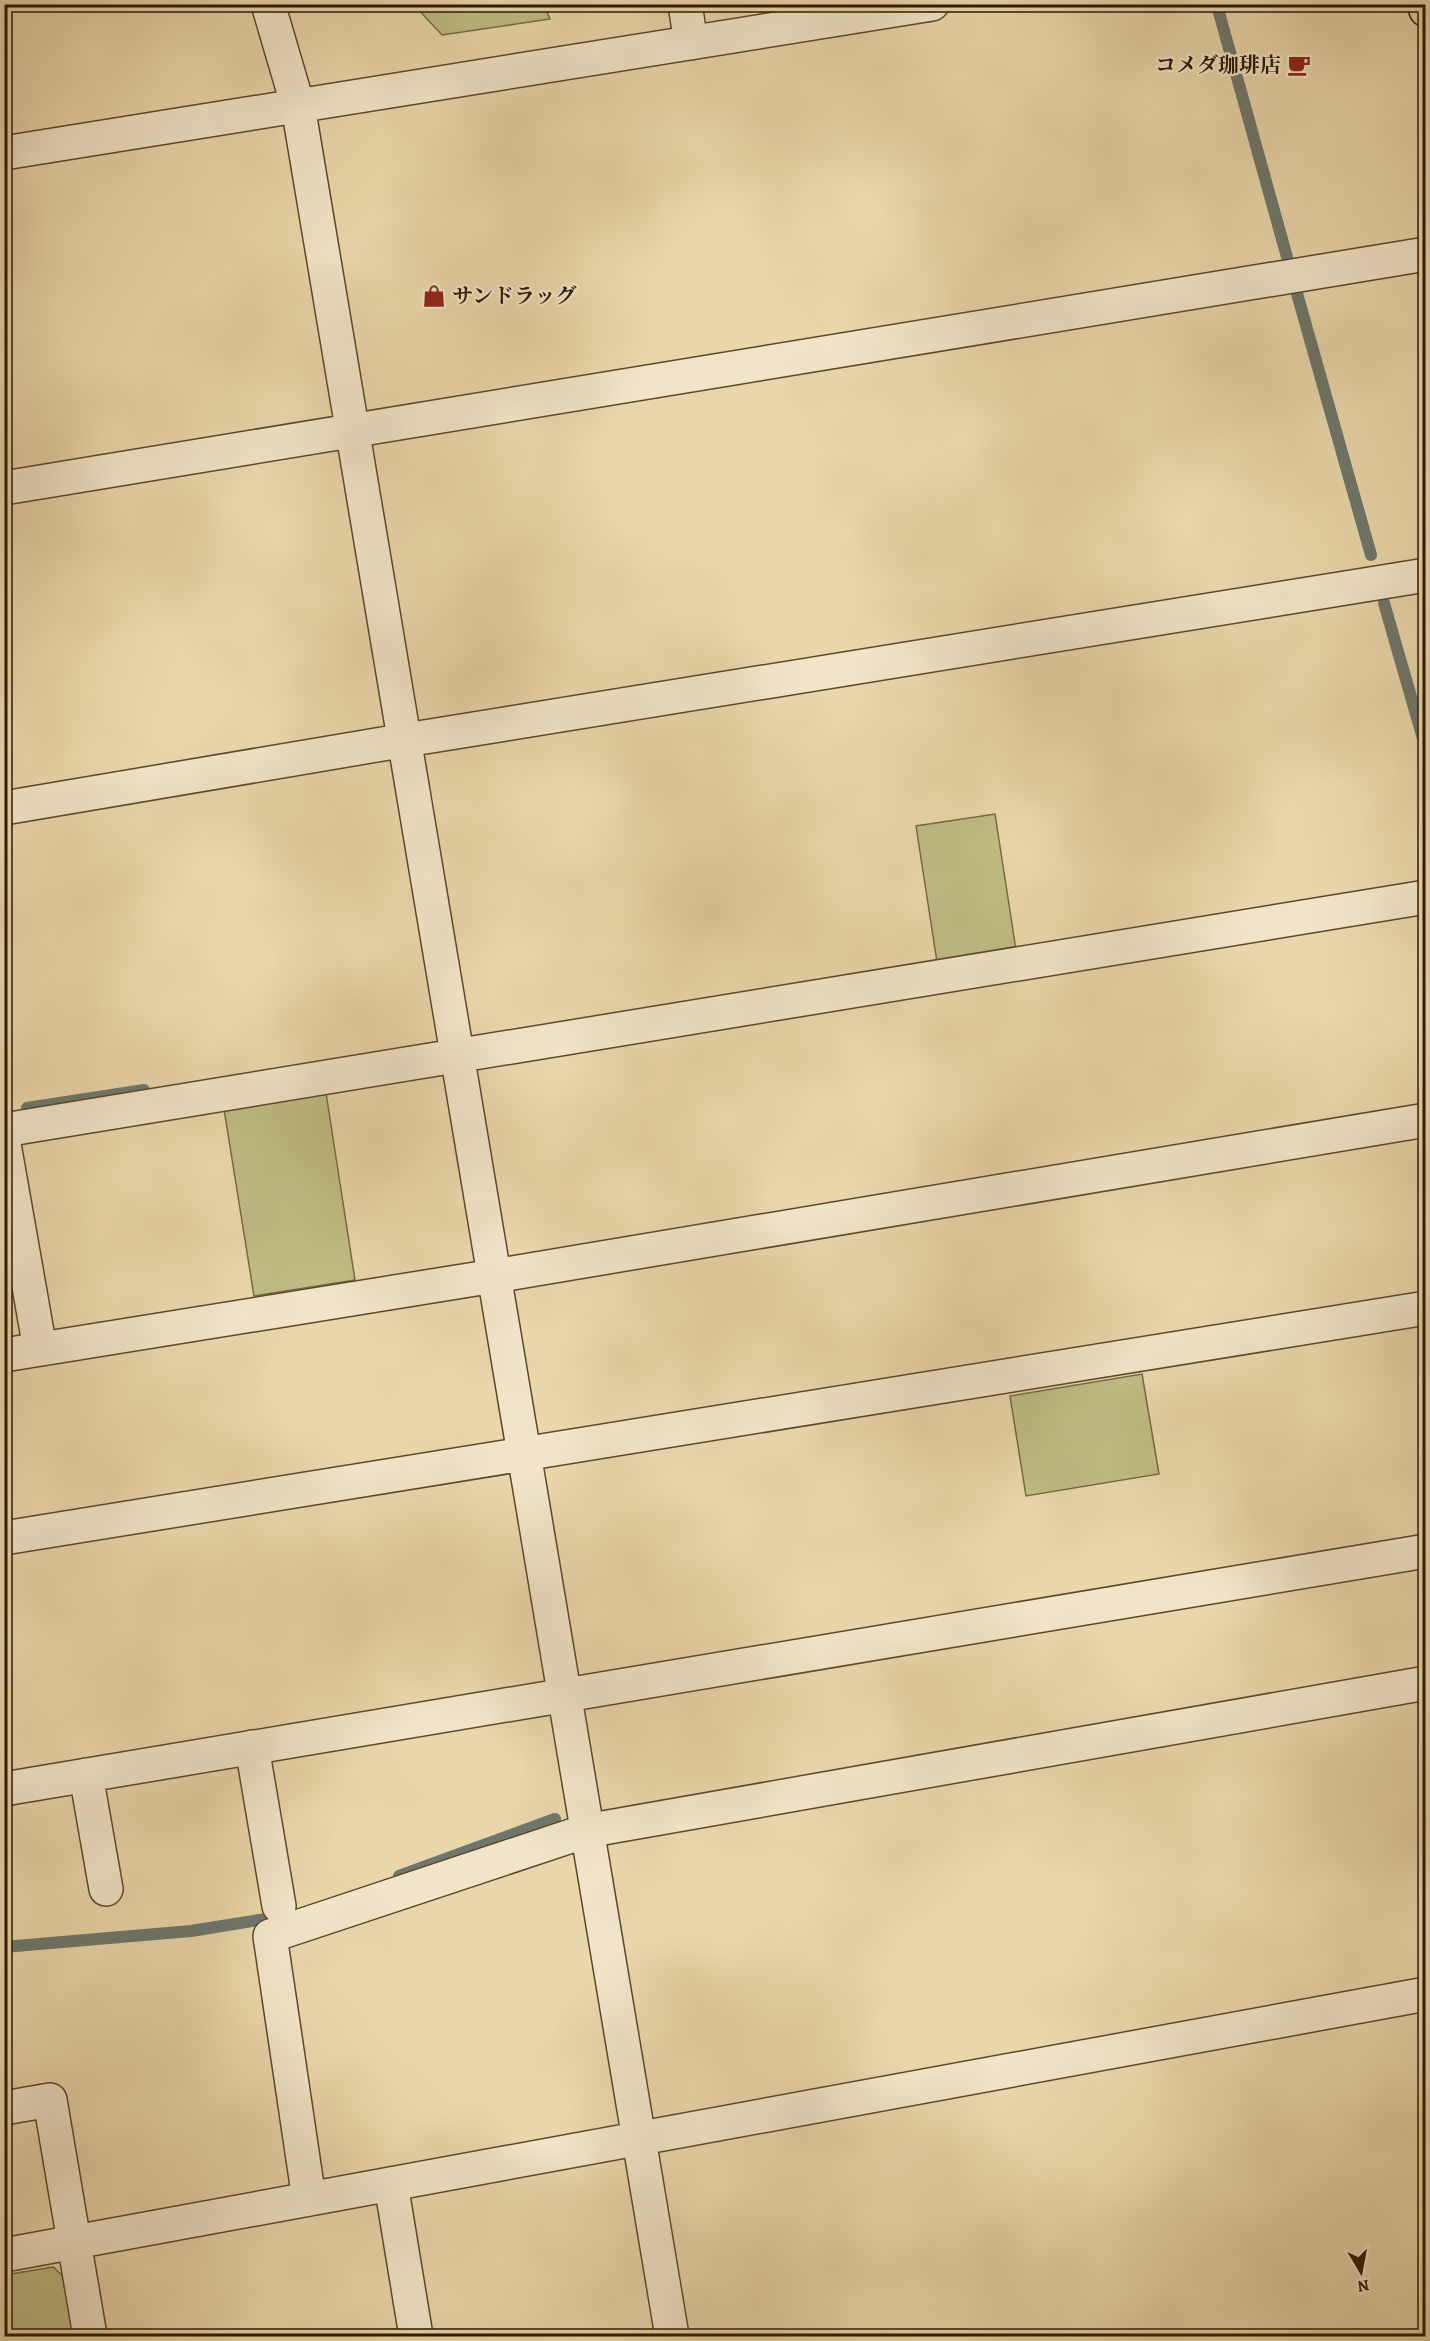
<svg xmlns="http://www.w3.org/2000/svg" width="1430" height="2341" font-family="Alegreya,'Noto Serif JP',serif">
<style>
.green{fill:#bebc84;stroke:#746a43;stroke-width:1.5}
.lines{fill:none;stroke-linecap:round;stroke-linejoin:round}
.stream{stroke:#6f776d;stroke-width:12}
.minor-casing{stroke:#5a482c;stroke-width:36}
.major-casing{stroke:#2a1802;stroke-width:36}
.minor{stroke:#f1e4c8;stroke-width:33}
.major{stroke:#e9d6aa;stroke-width:33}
.labels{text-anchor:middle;stroke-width:4.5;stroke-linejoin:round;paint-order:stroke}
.poi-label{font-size:21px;font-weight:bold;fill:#2a1802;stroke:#f1e4c8;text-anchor:end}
</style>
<rect width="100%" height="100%" fill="#e9d6aa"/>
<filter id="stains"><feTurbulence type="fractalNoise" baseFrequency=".00333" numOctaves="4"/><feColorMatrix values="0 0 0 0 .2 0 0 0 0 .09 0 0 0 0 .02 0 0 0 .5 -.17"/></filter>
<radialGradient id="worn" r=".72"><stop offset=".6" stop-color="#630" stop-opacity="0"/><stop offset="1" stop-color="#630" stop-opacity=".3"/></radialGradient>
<path class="green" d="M 414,5 L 544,5 L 550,19 L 442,35 Z
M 995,814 L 1016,950 L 937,962 L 916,826 Z
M 326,1093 L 355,1280 L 254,1296 L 224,1109 Z
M 1142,1374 L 1159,1474 L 1026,1496 L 1010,1396 Z
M 53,2267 L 65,2278 L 75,2336 L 5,2336 L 5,2275 Z"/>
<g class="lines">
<path class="stream" d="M 1218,9 L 1287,257
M 1296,290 L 1371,555
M 1384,603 L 1426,749
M 27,1108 L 144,1090
M 399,1876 L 555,1819
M 4,1947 L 191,1931 L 284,1916"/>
<g class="minor-casing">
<path id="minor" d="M 268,4 L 298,106 L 672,2336
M 685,4 L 691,43
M 4,153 L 932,4
M 4,488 L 1426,254
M 4,808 L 406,740 L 1426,575
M 4,1130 L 1426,897
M 4,1144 L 40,1349
M 4,1355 L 494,1276 L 1426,1120
M 4,1538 L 1426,1308
M 252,1747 L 279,1906
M 86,1775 L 106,1889
M 4,1789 L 1426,1551
M 4,2108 L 50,2100 L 90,2336
M 391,2184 L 416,2336
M 309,2199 L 270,1936 L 586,1831 L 1426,1683
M 4,2255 L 1426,1994"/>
</g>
<g class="major-casing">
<path id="major" d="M 1424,4 L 1426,10"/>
</g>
<use href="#minor" class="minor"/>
<use href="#major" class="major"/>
</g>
<defs>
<g id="cafe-bare" transform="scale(1.8)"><path d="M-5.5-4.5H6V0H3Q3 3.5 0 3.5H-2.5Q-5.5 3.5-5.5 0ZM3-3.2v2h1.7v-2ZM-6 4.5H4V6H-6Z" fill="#8f2418" stroke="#f1e4c8" stroke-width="2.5" paint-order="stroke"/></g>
<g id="shop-bare" transform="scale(1.8)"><path d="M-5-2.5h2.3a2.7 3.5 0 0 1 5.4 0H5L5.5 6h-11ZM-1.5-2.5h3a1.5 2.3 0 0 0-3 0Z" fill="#8f2418" stroke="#f1e4c8" stroke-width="2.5" paint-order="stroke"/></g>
</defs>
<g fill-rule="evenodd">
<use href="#cafe-bare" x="1299" y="65"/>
<use href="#shop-bare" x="434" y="296"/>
</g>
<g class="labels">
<g class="poi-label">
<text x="1281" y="72">コメダ珈琲店</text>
<text x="452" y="303" text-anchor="start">サンドラッグ</text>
</g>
</g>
<rect width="1430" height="2341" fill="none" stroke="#e9d6aa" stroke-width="24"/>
<rect x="6" y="6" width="1418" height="2329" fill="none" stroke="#2a1802" stroke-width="3"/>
<rect x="12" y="12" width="1406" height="2317" fill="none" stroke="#2a1802" stroke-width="1.5"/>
<g transform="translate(1361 2272) rotate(170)" stroke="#f1e4c8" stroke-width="4.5" paint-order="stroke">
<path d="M0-4.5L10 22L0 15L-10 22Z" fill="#2a1802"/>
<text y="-9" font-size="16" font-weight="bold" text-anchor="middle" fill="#2a1802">N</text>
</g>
<rect width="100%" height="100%" filter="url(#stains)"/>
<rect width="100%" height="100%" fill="url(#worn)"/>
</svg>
